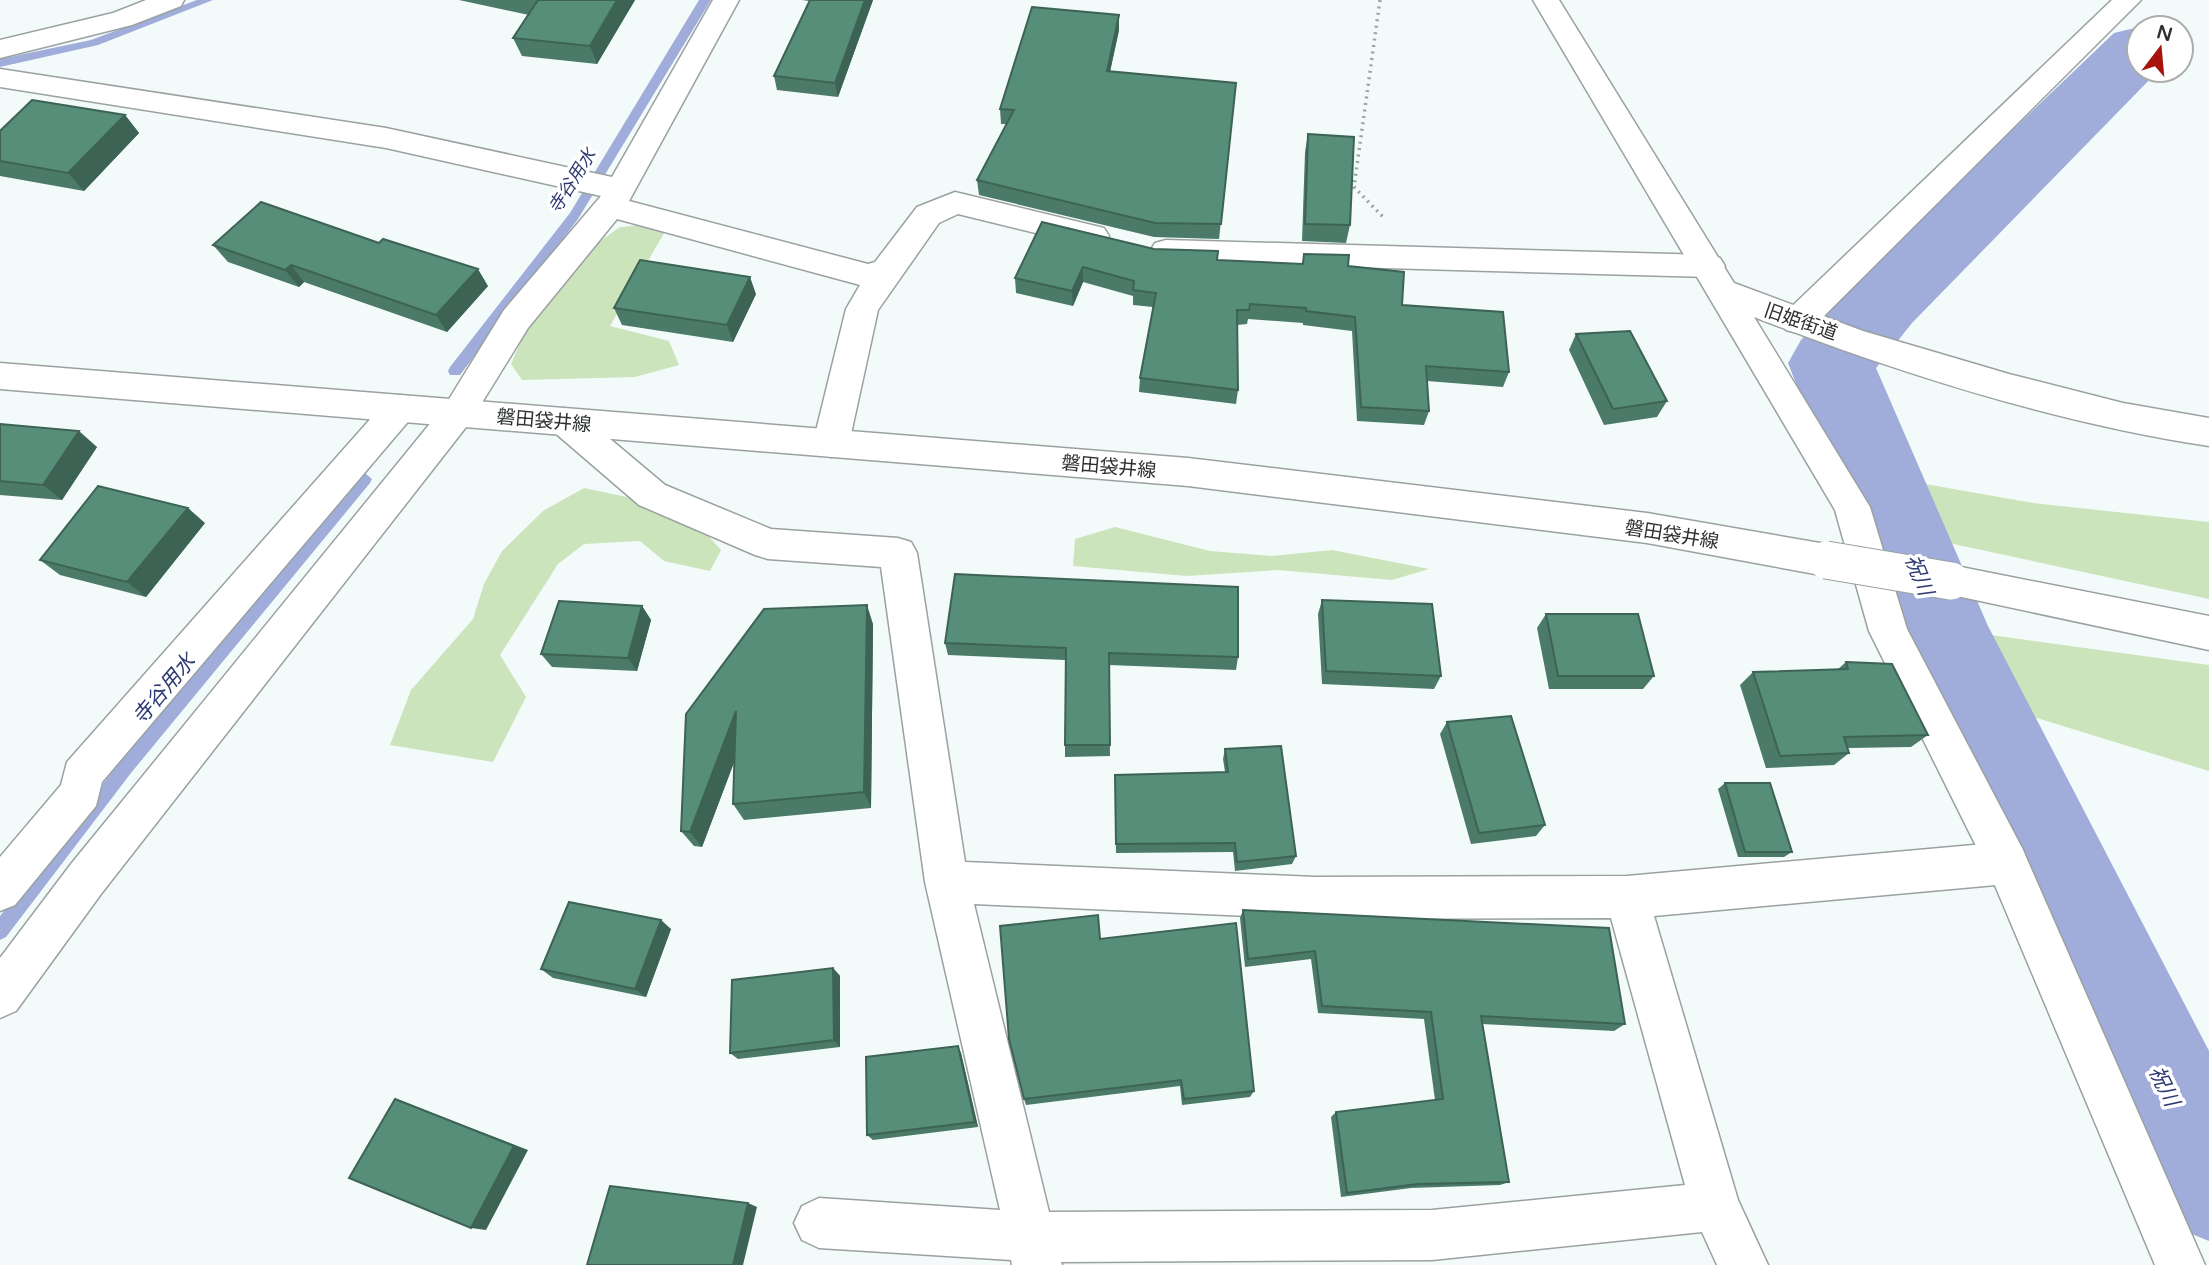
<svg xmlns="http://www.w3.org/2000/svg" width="2209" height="1265" font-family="'Varela Round','Noto Sans JP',sans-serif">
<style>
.green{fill:#cce4bb}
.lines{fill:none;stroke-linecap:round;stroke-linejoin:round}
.stream{fill:#a0addb;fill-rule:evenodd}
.river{fill:#a0addb;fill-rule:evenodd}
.minor-casing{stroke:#9aa1a1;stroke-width:3}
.tertiary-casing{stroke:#9aa1a1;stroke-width:3}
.secondary-casing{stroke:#9aa1a1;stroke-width:3}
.path{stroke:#9da2a2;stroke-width:3.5;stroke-dasharray:2 4.5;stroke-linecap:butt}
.minor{fill:#fff;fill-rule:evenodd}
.tertiary{fill:#fff;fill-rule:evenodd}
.secondary{fill:#fff;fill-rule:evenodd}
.secondary-bridge-casing{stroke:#9aa1a1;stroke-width:39;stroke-linecap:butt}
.secondary-bridge{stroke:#fff;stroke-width:37}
.wall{fill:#4b7a68}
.shaded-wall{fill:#3d6355}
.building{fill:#578e79;stroke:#3d6355;stroke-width:2}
.labels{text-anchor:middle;stroke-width:7;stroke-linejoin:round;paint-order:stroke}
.far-water-label{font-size:18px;font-style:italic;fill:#2f3c74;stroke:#fff}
.street-label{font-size:19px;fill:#2e3131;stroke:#fff}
.water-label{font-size:21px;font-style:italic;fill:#2f3c74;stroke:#fff}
</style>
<rect width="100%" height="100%" fill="#f3fafa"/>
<path class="green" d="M 670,223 L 610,326 L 669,341 L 679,365 L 635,377 L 522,380 L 511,364 L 529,321 L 556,272 L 620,227 Z
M 1914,482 L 2033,503 L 2209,522 L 2209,599 L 1935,540 L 1889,505 Z
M 584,488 L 684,509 L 721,550 L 710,571 L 664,561 L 640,541 L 584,544 L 558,564 L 500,655 L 526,697 L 493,762 L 390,745 L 411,690 L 473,619 L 484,584 L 502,551 L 543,511 Z
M 1115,527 L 1210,551 L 1272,556 L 1332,550 L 1429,569 L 1392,580 L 1278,570 L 1187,576 L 1073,566 L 1075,539 Z
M 1962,631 L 2209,665 L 2209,771 L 1998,706 Z"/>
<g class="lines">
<path class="stream" d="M 197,0 L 213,0 L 98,45 L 0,67 L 0,59 L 91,40 Z
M 699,0 L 711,0 L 578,219 L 460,375 L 450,375 L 448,371 L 450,367 L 570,213 Z
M 365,473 L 372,479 L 370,483 L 131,773 L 6,937 L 0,940 L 0,916 L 119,763 L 360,475 Z"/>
<path class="river" d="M 2139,27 L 2143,28 L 2139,28 L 2139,70 L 2159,70 L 1912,323 L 1876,368 L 1988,626 L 2209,1051 L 2209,1241 L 2165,1223 L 1897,642 L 1788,363 L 1801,340 L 1854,281 L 2114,33 Z"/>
<g class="minor-casing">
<path id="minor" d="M 146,0 L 184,0 L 181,6 L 132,25 L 0,58 L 0,40 L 113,13 Z
M 713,0 L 739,0 L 629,201 L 868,264 L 875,262 L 917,207 L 955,192 L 1104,228 L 1109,236 L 1104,244 L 1093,247 L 958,214 L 939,223 L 878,310 L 849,443 L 843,453 L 831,457 L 819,453 L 813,443 L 846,309 L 860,285 L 617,219 L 528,328 L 470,422 L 101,894 L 16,1011 L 0,1018 L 0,958 L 71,864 L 446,404 L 504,310 L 601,196 L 386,148 L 0,87 L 0,69 L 386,128 L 612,177 Z
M 2112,0 L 2141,0 L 1810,330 L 1798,333 L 1786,330 L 1782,321 L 1786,312 Z
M 1166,240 L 1709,255 L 1720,258 L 1725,266 L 1720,274 L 1709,277 L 1166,262 L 1155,259 L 1150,251 L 1155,243 Z
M 400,395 L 412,399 L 417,408 L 412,417 L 102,782 L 96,806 L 15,905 L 0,911 L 0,857 L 61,785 L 67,762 L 388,399 Z
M 566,409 L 578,412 L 665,485 L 771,529 L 898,538 L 911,542 L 917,553 L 965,862 L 1315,877 L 1627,876 L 2007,842 L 2022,848 L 2028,863 L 2022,878 L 2007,884 L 1654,916 L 1738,1200 L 1768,1265 L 1717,1265 L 1702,1232 L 1432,1260 L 1061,1262 L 1062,1265 L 1012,1265 L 1011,1260 L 819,1248 L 802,1240 L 794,1223 L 802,1206 L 819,1198 L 1000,1210 L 925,882 L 881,567 L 768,559 L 755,555 L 639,505 L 554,432 L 549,422 L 554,412 ZM 974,904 L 1315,919 L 1611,918 L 1685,1185 L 1432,1210 L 1049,1212 Z"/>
</g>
<g class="tertiary-casing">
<path id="tertiary" d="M 1533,0 L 1559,0 L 1734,283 L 1863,331 L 2009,374 L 2123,403 L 2209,418 L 2209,446 C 2056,423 1899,373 1754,317 L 1870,507 L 1907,629 L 2022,848 L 2205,1265 L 2155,1265 L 1991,876 L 1869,631 L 1835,510 Z"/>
</g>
<g class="secondary-casing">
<path id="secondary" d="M 0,363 L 1188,458 L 1647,513 L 1826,544 L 1839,549 L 1845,560 L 1839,571 L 1826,576 L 1647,543 L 1188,486 L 0,389 Z
M 1951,565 L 2209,616 L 2209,650 L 1938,592 L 1932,581 L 1938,570 Z"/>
</g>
<path class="path" d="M 1380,0 L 1354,187 L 1383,217"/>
<use href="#minor" class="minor"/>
<use href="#tertiary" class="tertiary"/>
<use href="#secondary" class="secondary"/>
<g class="secondary-bridge-casing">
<path id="secondary-bridge" d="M 1826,560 L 1951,581"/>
</g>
<use href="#secondary-bridge" class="secondary-bridge"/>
</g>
<path class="wall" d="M 459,0 L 635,0 L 597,64 L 522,56 L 513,38 L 529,15 Z
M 802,0 L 873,0 L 838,97 L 777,90 L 774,76 L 809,1 Z
M 1119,30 L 1110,71 L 1236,83 L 1219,239 L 1154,237 L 979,195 L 977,180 L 1006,124 L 1001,124 L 1000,109 Z
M 125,115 L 139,133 L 84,191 L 0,176 L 0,131 Z
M 1308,134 L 1350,225 L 1346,243 L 1302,241 L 1305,152 Z
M 213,245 L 488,286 L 447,332 L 304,282 L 299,287 L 228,262 Z
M 1154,249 L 1217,260 L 1302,264 L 1304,254 L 1348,266 L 1402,305 L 1509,372 L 1503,387 L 1427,381 L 1429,411 L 1424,425 L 1357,421 L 1352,331 L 1303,325 L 1303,323 L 1248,319 L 1247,324 L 1237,325 L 1238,390 L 1236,404 L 1139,392 L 1140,378 L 1153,307 L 1133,305 L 1133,296 L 1083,282 L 1073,306 L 1016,293 L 1015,278 Z
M 756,294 L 733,342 L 622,325 L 614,308 Z
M 1576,334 L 1667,401 L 1657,417 L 1604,425 L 1569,350 Z
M 0,424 L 97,447 L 62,500 L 0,495 Z
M 205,523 L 146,597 L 60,575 L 40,560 Z
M 955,574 L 1238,657 L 1236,670 L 1109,665 L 1110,756 L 1065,757 L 1065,660 L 948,655 L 945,643 Z
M 1322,600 L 1441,676 L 1434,689 L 1322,684 L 1318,614 Z
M 642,606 L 651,620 L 637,671 L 552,667 L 541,654 Z
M 1546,614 L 1654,676 L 1643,689 L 1549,689 L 1537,628 Z
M 873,624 L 871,808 L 744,820 L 733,804 L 735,760 L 702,847 L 694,846 L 681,831 L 686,714 Z
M 1846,662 L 1928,735 L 1911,747 L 1848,748 L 1849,753 L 1834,765 L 1766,768 L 1740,685 L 1753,672 L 1837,670 Z
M 1447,722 L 1545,825 L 1536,836 L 1471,844 L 1440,734 Z
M 1225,749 L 1296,856 L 1292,864 L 1235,871 L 1233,852 L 1116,853 L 1115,784 L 1225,772 L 1223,759 Z
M 1725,783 L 1792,852 L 1784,857 L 1738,857 L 1718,789 Z
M 1243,910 L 1625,1024 L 1614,1031 L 1482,1024 L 1509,1182 L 1500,1185 L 1411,1188 L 1341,1197 L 1331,1117 L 1336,1112 L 1435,1100 L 1424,1019 L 1318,1013 L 1311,959 L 1245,967 L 1240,918 Z
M 671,929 L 646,997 L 553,978 L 541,969 Z
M 1100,939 L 1254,1091 L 1250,1097 L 1182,1105 L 1180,1086 L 1026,1105 L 1024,1099 Z
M 833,968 L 840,976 L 840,1047 L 738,1059 L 730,1053 Z
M 961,1053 L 978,1127 L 873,1140 L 867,1135 Z"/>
<path class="shaded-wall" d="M 617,0 L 635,0 L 597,64 L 590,46 Z
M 865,0 L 873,0 L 838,97 L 835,83 Z
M 1119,15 L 1119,30 L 1107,86 L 1107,71 Z
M 125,115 L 139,133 L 84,191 L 68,173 Z
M 291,265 L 304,282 L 299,287 L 285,270 Z
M 1083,267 L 1083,282 L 1073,306 L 1072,291 Z
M 478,269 L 488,286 L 447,332 L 436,315 Z
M 750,277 L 756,294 L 733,342 L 727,325 Z
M 79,431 L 97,447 L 62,500 L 43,485 Z
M 188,508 L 205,523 L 146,597 L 127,582 Z
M 867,605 L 873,624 L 871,808 L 864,792 Z
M 642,606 L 651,620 L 637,671 L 628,658 Z
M 736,711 L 747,728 L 702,847 L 690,832 Z
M 661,920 L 671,929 L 646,997 L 635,989 Z
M 833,968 L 840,976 L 840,1047 L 834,1040 Z
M 958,1046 L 961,1053 L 978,1127 L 975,1122 Z
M 395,1099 L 528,1150 L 486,1230 L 471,1228 Z
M 748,1203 L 757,1207 L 743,1265 L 733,1265 Z"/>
<path class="building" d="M 538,0 L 617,0 L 590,46 L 513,38 Z
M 810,0 L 865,0 L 835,83 L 774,76 Z
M 1032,7 L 1119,15 L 1107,71 L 1236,83 L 1221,224 L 1155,223 L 977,180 L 1014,110 L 1000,109 Z
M 32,100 L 125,115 L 68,173 L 0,161 L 0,131 Z
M 1308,134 L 1354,137 L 1350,225 L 1305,224 Z
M 261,202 L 379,243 L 383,239 L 478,269 L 436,315 L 291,265 L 285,270 L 213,245 Z
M 1042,222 L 1154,249 L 1218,251 L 1217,260 L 1303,264 L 1304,254 L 1349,255 L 1348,266 L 1404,272 L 1402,305 L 1503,312 L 1509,372 L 1426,366 L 1429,411 L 1361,407 L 1355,317 L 1306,311 L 1306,308 L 1250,304 L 1249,310 L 1237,310 L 1238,390 L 1140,378 L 1156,293 L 1133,290 L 1134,281 L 1083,267 L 1072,291 L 1015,278 Z
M 640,260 L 750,277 L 727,325 L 614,308 Z
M 1630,331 L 1667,401 L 1613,409 L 1576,334 Z
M 0,424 L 79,431 L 43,485 L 0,481 Z
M 98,486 L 188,508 L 127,582 L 40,560 Z
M 955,574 L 1238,587 L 1238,657 L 1109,653 L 1110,745 L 1065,745 L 1066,648 L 945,643 Z
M 1322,600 L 1432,604 L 1441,676 L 1326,671 Z
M 559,601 L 642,606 L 628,658 L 541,654 Z
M 867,605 L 864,792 L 733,804 L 736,711 L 690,832 L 681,831 L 686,714 L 764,609 Z
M 1546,614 L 1638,614 L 1654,676 L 1558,676 Z
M 1846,662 L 1892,664 L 1928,735 L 1844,737 L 1849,753 L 1780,756 L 1753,672 L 1848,669 Z
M 1511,716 L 1545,825 L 1479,833 L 1447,722 Z
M 1281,746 L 1296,856 L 1237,862 L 1235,843 L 1116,844 L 1115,775 L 1228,772 L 1225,749 Z
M 1725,783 L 1770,783 L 1792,852 L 1745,852 Z
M 569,902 L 661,920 L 635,989 L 541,969 Z
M 1243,910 L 1609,928 L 1625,1024 L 1481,1016 L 1509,1182 L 1418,1184 L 1347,1193 L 1336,1112 L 1443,1099 L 1431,1012 L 1322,1006 L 1315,951 L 1248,959 Z
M 1098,915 L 1100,939 L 1236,923 L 1254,1091 L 1184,1099 L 1181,1080 L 1024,1099 L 1009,1039 L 1000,926 Z
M 833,968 L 834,1040 L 730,1053 L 732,980 Z
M 958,1046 L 975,1122 L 867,1135 L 866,1057 Z
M 395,1099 L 514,1146 L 471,1228 L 349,1178 Z
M 610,1186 L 748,1203 L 733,1265 L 587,1265 Z"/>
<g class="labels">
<g class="far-water-label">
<text transform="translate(572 181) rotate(-58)" y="6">寺谷用水</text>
</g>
<g class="street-label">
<text transform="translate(1801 321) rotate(19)" y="7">旧姫街道</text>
<text transform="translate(544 420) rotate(5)" y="7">磐田袋井線</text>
<text transform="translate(1109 466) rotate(5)" y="7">磐田袋井線</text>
<text transform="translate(1672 534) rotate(9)" y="7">磐田袋井線</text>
</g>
<g class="water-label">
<text transform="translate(1919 575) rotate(68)" y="7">祝川</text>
<text transform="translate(164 689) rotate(-50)" y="7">寺谷用水</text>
<text transform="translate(2164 1086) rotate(64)" y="7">祝川</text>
</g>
</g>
<g transform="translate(2160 49) rotate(16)"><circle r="33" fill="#ffffff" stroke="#abadad" stroke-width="2"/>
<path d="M0-5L12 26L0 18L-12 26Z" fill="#a7140d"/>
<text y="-10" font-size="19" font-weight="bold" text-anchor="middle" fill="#2e3131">N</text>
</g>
</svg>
